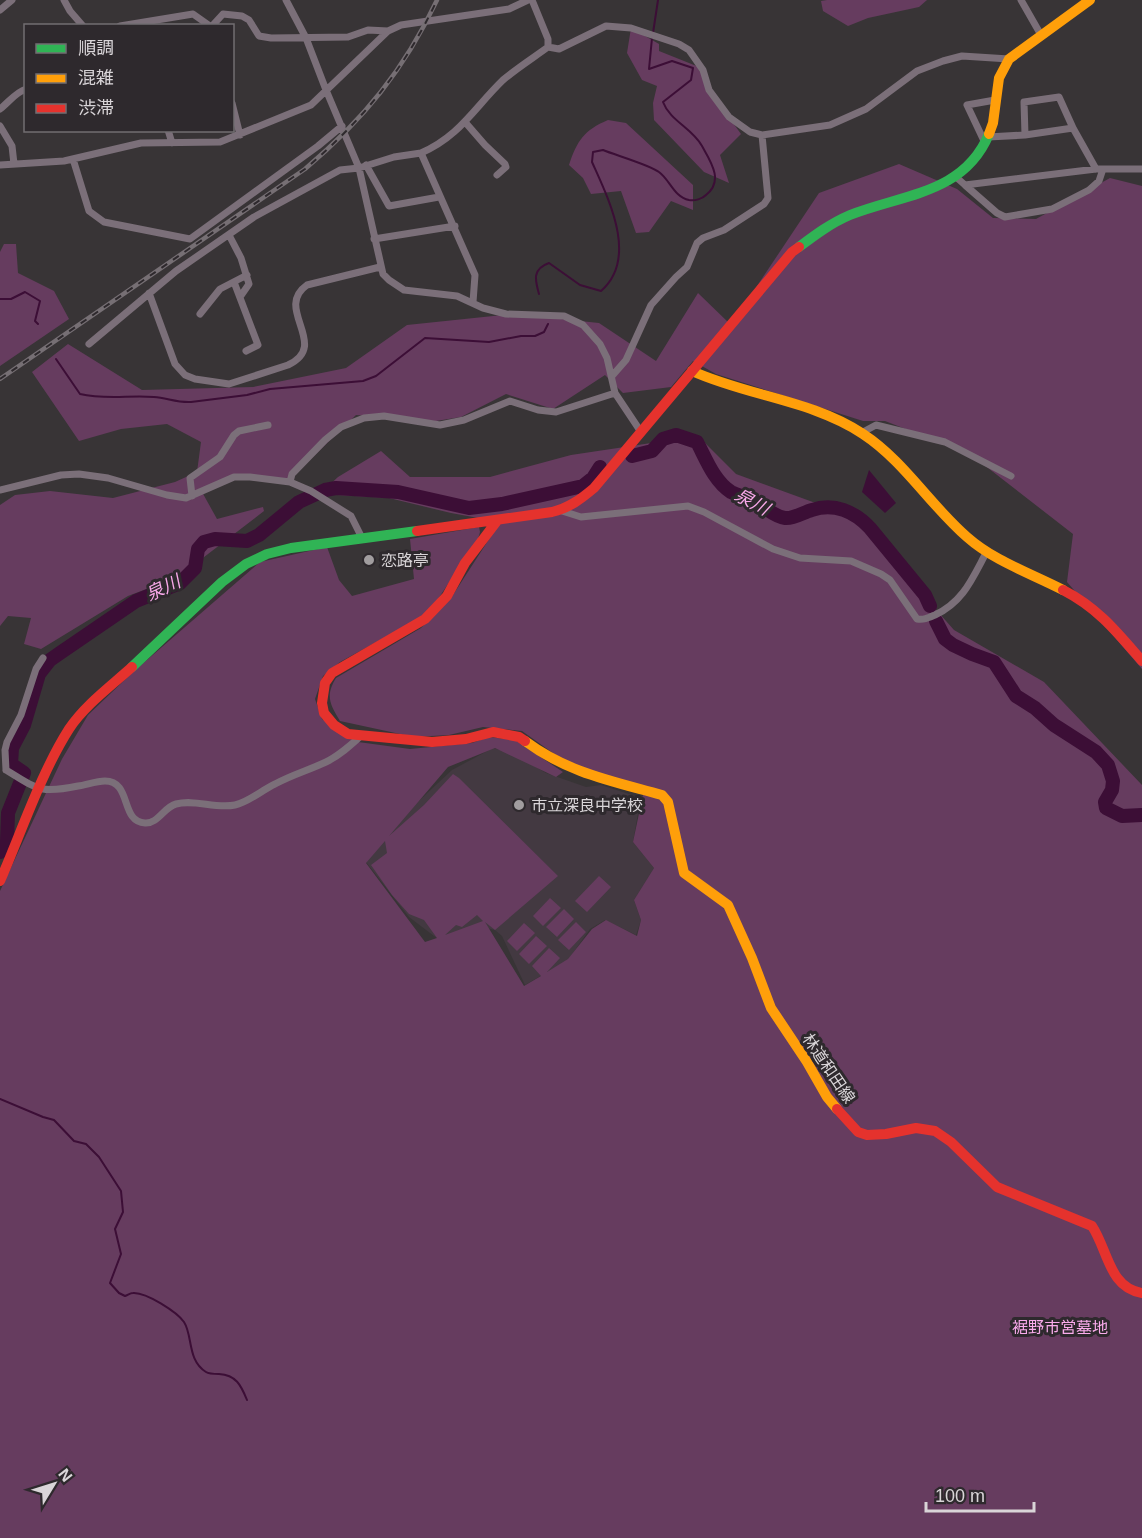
<svg xmlns="http://www.w3.org/2000/svg" width="1142" height="1538" font-family="Helvetica,'Noto Sans JP',sans-serif">
<style>
.built{fill:#433941}
.green{fill:#663c5f;fill-rule:evenodd}
.water{fill:#3c0e36}
.lines{fill:none;stroke-linecap:round;stroke-linejoin:round}
.stream{stroke:#3c0e36;stroke-width:2}
.river{stroke:#3c0e36;stroke-width:14}
.street{stroke:#7b6f79;stroke-width:7}
.fast{stroke:#30b455;stroke-width:10}
.slow{stroke:#ff9f0a;stroke-width:10}
.jam{stroke:#e5322d;stroke-width:10}
.rail-casing{stroke:#766f74;stroke-width:4.5}
.rail{stroke:#2e292d;stroke-width:2;stroke-dasharray:7;stroke-linecap:butt}
.poi-dot{fill:#a19d9f;stroke:#2e292d;stroke-width:2}
.labels{text-anchor:middle;stroke-width:6;stroke-linejoin:round;paint-order:stroke}
.poi-label{font-size:16px;fill:#d9d5d8;stroke:#2e292d;text-anchor:start}
.street-label{font-size:16px;fill:#d9d5d8;stroke:#2e292d}
.park-label{font-size:16px;fill:#faabec;stroke:#2e292d}
.water-label{font-size:18px;font-style:italic;fill:#f8a8e9;stroke:#2e292d}
</style>
<rect width="100%" height="100%" fill="#383436"/>
<path class="built" d="M 493,748 L 512,753 L 546,773 L 586,787 L 601,785 L 638,797 L 638,813 L 633,842 L 654,868 L 634,900 L 641,920 L 636,935 L 605,920 L 590,929 L 568,960 L 525,985 L 502,936 L 495,930 L 477,926 L 438,939 L 409,917 L 366,862 L 393,825 L 452,770 Z"/>
<path class="green" d="M 827,0 L 927,0 L 919,7 L 868,18 L 848,26 L 823,11 L 821,1 Z
M 631,28 L 659,44 L 659,51 L 699,67 L 709,90 L 741,134 L 720,155 L 729,183 L 704,172 L 654,120 L 653,103 L 657,86 L 642,80 L 627,53 Z
M 608,120 L 626,123 L 693,185 L 693,210 L 671,201 L 649,232 L 636,233 L 621,191 L 591,194 L 583,178 L 569,165 C 577,141 584,130 608,120 Z
M 899,164 L 957,189 L 993,218 L 1036,219 L 1110,178 L 1142,186 L 1142,669 L 1067,582 L 1073,534 L 970,454 L 885,421 L 863,421 L 716,374 L 693,361 L 671,387 L 623,393 L 605,375 L 553,409 L 506,394 L 461,417 L 436,421 L 356,415 L 290,479 L 234,477 L 202,492 L 217,519 L 263,507 L 264,511 L 178,577 L 128,596 L 41,649 L 24,644 L 31,618 L 8,616 L 0,626 L 0,505 L 15,495 L 50,491 L 113,498 L 175,482 L 197,472 L 201,442 L 167,424 L 121,429 L 79,441 L 32,372 L 68,344 L 142,390 L 253,387 L 346,368 L 407,325 L 513,314 L 599,323 L 656,361 L 698,293 L 731,325 L 819,193 Z
M 4,244 L 16,244 L 18,273 L 54,291 L 69,319 L 0,366 L 0,252 Z
M 698,436 L 736,474 L 854,517 L 954,630 L 1044,682 L 1142,785 L 1142,1538 L 0,1538 L 0,891 L 62,759 L 88,715 L 132,673 L 260,562 L 327,547 L 339,580 L 352,596 L 414,579 L 410,539 L 479,527 L 480,532 L 478,539 L 438,599 L 420,618 L 340,662 L 323,676 L 315,699 L 322,719 L 358,742 L 410,749 L 472,743 L 489,737 L 515,740 L 563,772 L 556,777 L 495,748 L 448,767 L 389,836 L 424,805 L 453,774 L 459,778 L 558,876 L 495,930 L 485,922 L 524,986 L 541,976 L 532,966 L 549,948 L 560,958 L 547,972 L 568,959 L 592,929 L 606,920 L 637,936 L 641,920 L 634,900 L 654,868 L 633,842 L 644,790 L 574,768 L 522,731 L 483,727 L 449,735 L 414,737 L 340,721 C 330,704 325,696 336,678 L 421,628 L 451,598 L 495,530 L 484,519 L 451,513 L 389,498 L 337,495 L 324,490 L 338,477 L 381,451 L 410,477 L 490,477 L 571,455 ZM 385,841 L 387,853 L 371,865 L 392,895 L 409,914 L 424,920 L 437,938 L 425,942 L 366,863 ZM 477,915 L 483,921 L 445,935 L 456,925 L 462,927 Z
M 599,876 L 611,887 L 587,912 L 575,901 Z
M 550,898 L 561,908 L 543,926 L 533,916 Z
M 564,909 L 574,919 L 557,937 L 546,927 Z
M 576,922 L 586,932 L 569,950 L 558,940 Z
M 524,923 L 535,933 L 517,951 L 507,941 Z
M 536,936 L 547,946 L 529,964 L 519,954 Z"/>
<path class="water" d="M 869,470 L 896,503 L 885,513 L 862,492 Z"/>
<g class="lines">
<path class="stream" d="M 653,33 L 658,0
M 539,294 C 535,280 532,269 549,263 L 580,285 L 601,291 C 639,258 608,198 592,162 L 593,152 L 603,150 C 615,155 650,165 659,172 C 670,180 674,197 689,200 C 695,201 702,199 706,195 C 724,181 711,162 702,146 C 692,128 670,121 663,102 L 691,80 L 693,68 L 672,61 L 649,69 L 652,38
M 0,299 L 11,299 L 25,292 L 40,301 L 35,321 L 38,324
M 56,359 L 80,394 C 105,400 129,395 154,397 C 167,398 178,403 191,402 L 247,395 L 270,389 L 363,381 L 376,376 L 425,338 L 489,342 L 521,336 L 535,336 L 544,332 L 548,324
M 0,1099 L 43,1117 L 54,1120 L 74,1141 L 86,1144 L 99,1157 L 121,1191 L 123,1212 L 115,1229 L 121,1254 L 110,1283 L 119,1293 L 125,1296 C 128,1295 130,1293 133,1293 C 146,1292 177,1312 184,1322 C 193,1336 187,1360 206,1372 C 209,1374 215,1374 219,1374 C 236,1375 241,1385 247,1400"/>
<path class="river" d="M 632,456 L 652,451 L 663,439 L 676,435 L 697,442 C 706,459 714,481 731,492 C 739,496 749,498 757,503 C 766,508 775,517 785,518 C 794,519 804,512 812,510 C 834,502 855,512 870,528 L 925,595 L 930,606
M 936,621 L 945,639 L 953,645 L 972,654 L 994,662 L 1016,696 L 1035,708 L 1054,725 L 1096,752 L 1108,765 L 1113,781 L 1112,790 L 1105,802 L 1106,808 L 1122,816 L 1142,815
M 0,852 L 7,842 L 8,813 L 24,773 L 11,764 L 12,748 L 24,725 L 39,674 L 50,660 L 60,653 L 136,601 L 180,583 L 195,568 L 198,549 L 204,542 L 215,539 L 247,541 L 259,535 L 299,502 L 325,490 L 336,488 L 398,492 L 469,508 L 502,504 L 583,486 L 593,478 L 600,467"/>
<path class="street" d="M 64,0 L 70,11 L 83,26
M 286,0 L 306,38 L 326,90 L 359,168 L 383,274 L 389,280 L 404,290 L 457,296 L 483,308 L 506,314 L 564,316 L 583,325 L 600,344 L 607,358 L 615,393 L 641,432
M 1021,0 L 1041,35
M 0,10 L 12,0
M 120,26 L 193,14 L 210,26
M 212,26 L 223,14 L 242,16 L 249,20 L 259,36 L 271,38 L 348,37 L 368,30 L 388,31
M 548,47 L 559,49 L 606,26 L 631,28 L 679,44 L 689,50 L 703,70 L 709,90 L 729,117 L 750,132 L 762,135 L 830,125 L 866,109 L 917,71 L 943,61 L 962,56 L 1009,59
M 232,103 L 240,135
M 0,109 C 9,102 16,92 26,89
M 465,122 L 485,145 L 505,164 L 506,167 L 497,175
M 0,126 L 12,146 L 14,164
M 168,130 L 172,143
M 1025,135 L 1024,102 L 1059,97 L 1073,128 L 1096,169
M 988,137 L 1025,135 L 1073,128
M 985,143 L 967,105 L 995,100
M 421,153 C 460,136 474,108 503,80 C 517,68 533,58 548,47 L 548,39 L 532,0
M 73,159 L 89,211 L 104,222 L 190,239 L 318,146 L 342,126
M 0,165 L 64,161 L 141,143 L 220,142 L 311,105 L 388,31 L 401,25 L 509,9 L 528,0
M 366,165 L 389,206 L 439,197
M 956,177 L 965,185 L 1096,169 L 1142,169
M 965,185 L 997,213 L 1005,217 L 1052,209 L 1089,190 L 1099,181 L 1103,169
M 229,235 L 241,258 L 249,284 L 240,297
M 374,239 L 455,226
M 234,282 L 258,345 L 246,351
M 149,293 L 175,364 L 185,375 L 195,379 L 229,384 L 288,365 C 331,345 273,309 307,285 L 380,267
M 200,314 L 220,289 L 247,275
M 89,344 L 176,271 L 254,217 L 340,170 L 359,168 L 394,157 L 421,153 L 475,275 L 473,302
M 612,376 L 626,360 L 651,305 L 676,277 L 687,267 L 697,243 L 703,238 L 724,230 L 764,204 L 768,198 L 762,135
M 863,432 L 876,425 L 945,442 L 1011,476
M 290,482 L 292,474 L 325,440 L 341,427 L 364,418 L 384,416 L 440,425 L 464,420 L 510,401 L 538,410 L 556,412 L 615,393
M 0,490 L 61,475 L 79,474 L 108,478 L 167,495 L 186,498 L 234,477 L 250,477 L 290,482 L 311,491 L 351,516 L 362,538
M 192,496 L 190,478 L 220,457 L 234,435 L 239,431 L 268,425
M 562,511 L 581,517 L 688,506 L 704,512 L 773,549 L 800,558 L 851,561 L 881,574 L 890,580 L 917,619 C 924,620 928,618 935,615 C 963,602 972,579 986,553
M 6,770 C 37,789 40,794 78,786 C 86,785 96,781 105,781 C 132,781 120,822 145,823 C 158,824 164,807 176,804 C 195,799 215,809 235,805 C 249,802 262,790 275,784 C 291,775 309,770 326,762 C 339,756 351,745 362,735
M 6,770 L 5,750 L 7,742 L 21,715 L 36,669 L 43,658"/>
<path class="fast" d="M 799,247 C 815,235 831,223 850,215 C 903,194 964,194 989,134
M 132,667 L 222,582 L 246,564 L 267,554 L 291,548 L 417,531"/>
<path class="slow" d="M 989,134 L 993,123 L 999,78 L 1009,59 L 1090,0
M 692,371 C 747,396 812,400 863,434 C 904,461 930,505 967,537 C 994,561 1030,573 1063,590
M 525,741 C 568,773 612,781 662,795 L 668,802 L 684,873 L 728,905 L 752,958 L 771,1008 L 807,1062 L 827,1097 L 837,1109"/>
<path class="jam" d="M 497,521 L 465,563 L 447,596 L 425,619 L 332,673 L 325,683 L 322,703 L 324,713 L 334,725 L 348,734 L 432,742 L 466,739 L 493,732 L 519,737 L 525,741
M 417,531 L 552,512 C 569,508 581,499 594,488 L 792,252 L 799,247
M 1063,590 C 1098,608 1117,632 1142,661
M 0,881 C 21,833 41,773 69,729 C 85,705 111,686 132,667
M 837,1109 L 858,1132 L 867,1135 L 886,1134 L 916,1128 L 935,1131 L 951,1142 L 997,1187 L 1092,1226 C 1108,1250 1109,1288 1142,1293"/>
<g class="rail-casing">
<path id="rail" d="M 0,379 L 305,169 C 364,119 404,70 437,0"/>
</g>
<use href="#rail" class="rail"/>
</g>
<g class="poi-dot">
<circle cx="369" cy="560" r="6"/>
<circle cx="519" cy="805" r="6"/>
</g>
<g class="labels">
<g class="poi-label">
<text x="381" y="566">恋路亭</text>
<text x="531" y="811">市立深良中学校</text>
</g>
<g class="street-label">
<text transform="translate(829 1068) rotate(56)" y="6">林道和田線</text>
</g>
<g class="park-label">
<text x="1060" y="1333">裾野市営墓地</text>
</g>
<g class="water-label">
<text transform="translate(752 502) rotate(28)" y="6">泉川</text>
<text transform="translate(163 588) rotate(-26)" y="6">泉川</text>
</g>
</g>
<rect x="24" y="24" width="210" height="108" fill="#2e292d" stroke="#726e71" stroke-width="1.5"/>
<rect x="36" y="44" width="30" height="9" fill="#30b455" stroke="#726e71" stroke-width="1.5"/>
<text x="78" y="54" font-size="18" fill="#d9d5d8">順調</text>
<rect x="36" y="74" width="30" height="9" fill="#ff9f0a" stroke="#726e71" stroke-width="1.5"/>
<text x="78" y="84" font-size="18" fill="#d9d5d8">混雑</text>
<rect x="36" y="104" width="30" height="9" fill="#e5322d" stroke="#726e71" stroke-width="1.5"/>
<text x="78" y="114" font-size="18" fill="#d9d5d8">渋滞</text>
<g transform="translate(54 1484) rotate(52)" stroke="#2e292d" stroke-width="4.5" paint-order="stroke">
<path d="M0-4.5L10 22L0 15L-10 22Z" fill="#d9d5d8"/>
<text y="-9" font-size="16" font-weight="bold" text-anchor="middle" fill="#d9d5d8">N</text>
</g>
<path d="M926 1502v9h108v-9" fill="none" stroke="#d9d5d8" stroke-width="3"/>
<text x="935" y="1502" font-size="18" fill="#d9d5d8" stroke="#2e292d" stroke-width="4.5" paint-order="stroke">100 m</text>
</svg>
